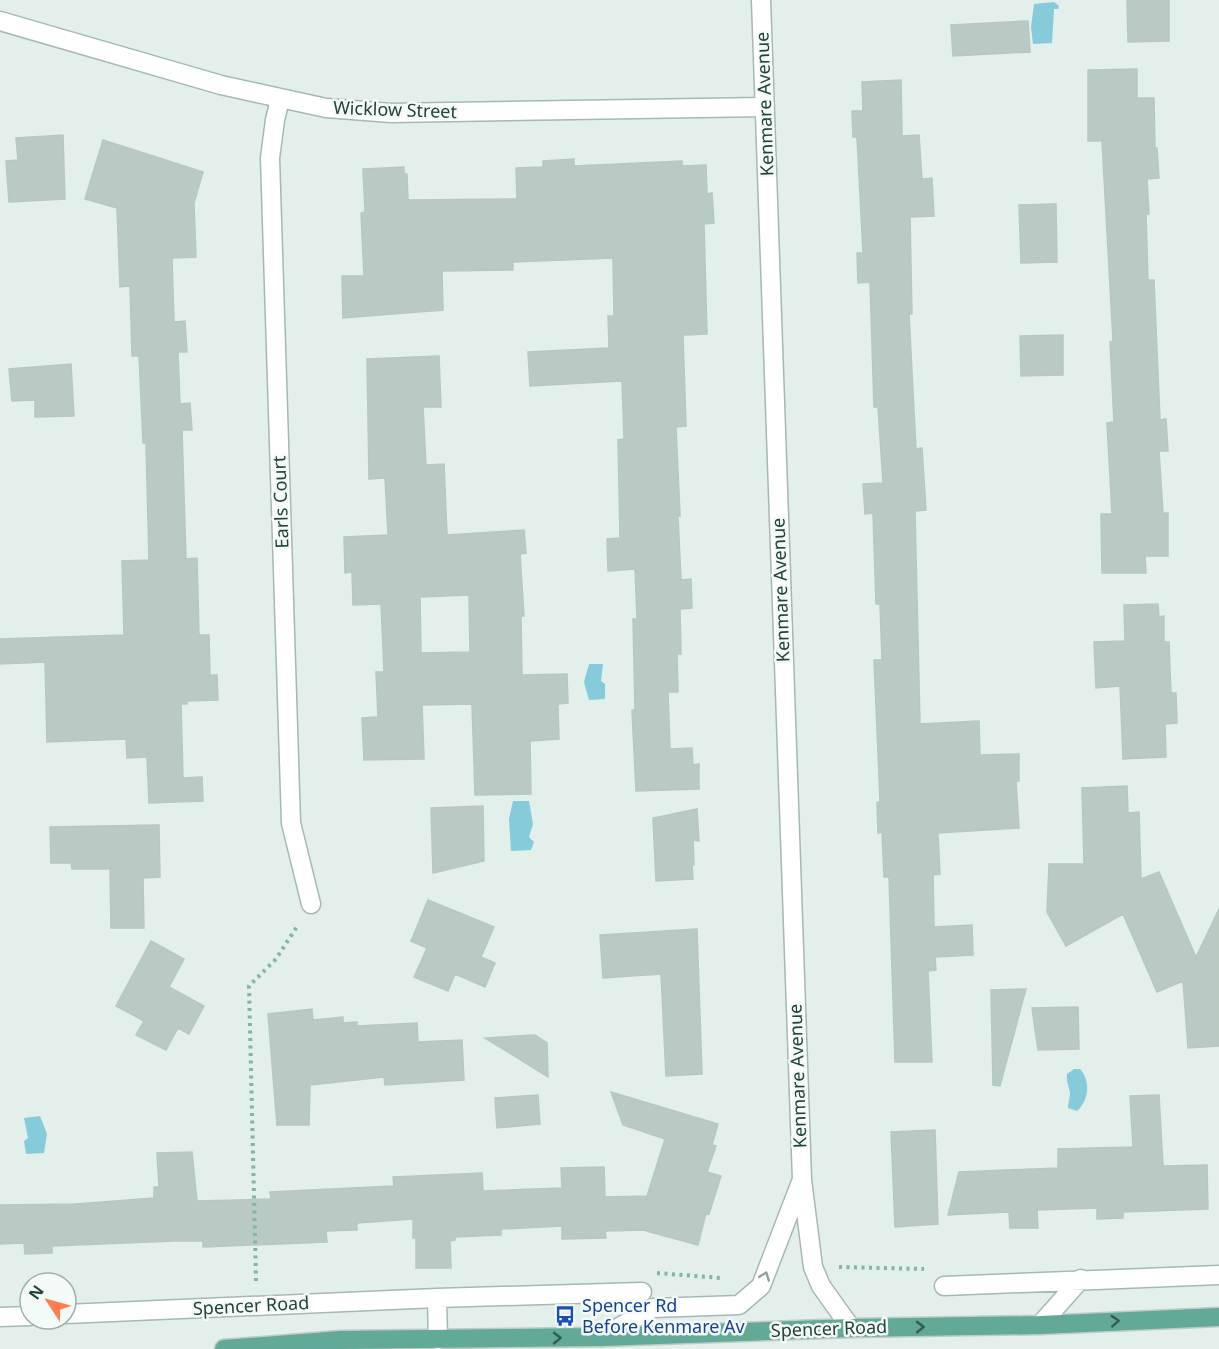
<svg xmlns="http://www.w3.org/2000/svg" width="1219" height="1349" font-family="'Noto Sans',sans-serif">
<style>
.water{fill:#85cbda}
.building{fill:#b8cac3;stroke:#b4c9c1;stroke-width:1.5;fill-rule:evenodd}
.lines{fill:none;stroke-linecap:round;stroke-linejoin:round}
.minor-casing{stroke:#a5b8b2;stroke-width:21}
.major-casing{stroke:#c1cac8;stroke-width:21}
.path{stroke:#7fb6a6;stroke-width:4;stroke-dasharray:3 4.5;stroke-linecap:butt}
.minor{stroke:#fff;stroke-width:18}
.major{stroke:#62a998;stroke-width:18}
.oneway{stroke:#90a19c}
.oneway2{stroke:#305c52}
.labels{text-anchor:middle;stroke-width:5;stroke-linejoin:round;paint-order:stroke}
.street-label{font-size:18px;fill:#20433a;stroke:#f4faf7}
.transit-label{font-size:18px;fill:#164399;stroke:#f4faf7;text-anchor:start}
</style>
<rect width="100%" height="100%" fill="#e3efea"/>
<path class="water" d="M 1054,2 L 1059,6 L 1058,9 L 1054,9 L 1052,43 L 1033,44 L 1031,27 L 1034,4 Z
M 589,664 L 603,664 L 601,681 L 605,684 L 605,699 L 589,700 L 584,682 Z
M 513,801 L 529,801 L 533,824 L 529,837 L 534,842 L 531,850 L 511,851 L 509,819 Z
M 1074,1069 L 1080,1069 C 1091,1081 1089,1100 1077,1111 L 1068,1108 C 1068,1102 1070,1099 1070,1093 C 1069,1086 1066,1082 1067,1074 Z
M 40,1116 L 47,1134 L 44,1153 L 26,1154 L 24,1141 L 28,1138 L 24,1118 Z"/>
<path class="building" d="M 1127,0 L 1169,0 L 1169,41 L 1128,42 Z
M 1028,21 L 1030,52 L 953,56 L 951,25 Z
M 1137,69 L 1137,98 L 1154,98 L 1155,148 L 1157,148 L 1159,178 L 1147,179 L 1149,214 L 1146,214 L 1148,280 L 1154,280 L 1160,420 L 1166,419 L 1168,451 L 1159,451 L 1163,513 L 1168,513 L 1168,556 L 1145,556 L 1146,573 L 1102,573 L 1101,514 L 1112,514 L 1107,423 L 1114,422 L 1110,342 L 1113,341 L 1102,141 L 1088,141 L 1088,70 Z
M 901,80 L 902,136 L 919,135 L 922,179 L 932,178 L 934,216 L 910,217 L 912,314 L 909,314 L 916,449 L 922,448 L 926,510 L 915,511 L 920,724 L 979,721 L 980,755 L 1019,754 L 1019,781 L 1016,781 L 1019,828 L 938,833 L 940,874 L 933,875 L 934,927 L 972,925 L 973,955 L 935,957 L 936,970 L 928,971 L 932,1062 L 895,1062 L 889,877 L 884,877 L 882,832 L 878,833 L 877,803 L 880,801 L 874,660 L 882,660 L 880,604 L 876,604 L 873,513 L 865,514 L 863,484 L 883,483 L 878,407 L 874,407 L 870,282 L 858,283 L 857,253 L 863,253 L 857,137 L 853,137 L 852,111 L 863,111 L 862,82 Z
M 63,135 L 65,199 L 9,202 L 6,161 L 18,160 L 16,138 Z
M 103,140 L 203,172 L 194,203 L 196,257 L 172,258 L 174,322 L 185,321 L 187,352 L 178,352 L 180,404 L 190,403 L 192,430 L 182,430 L 186,559 L 197,558 L 199,635 L 209,635 L 210,675 L 217,675 L 218,700 L 187,701 L 187,704 L 181,704 L 183,778 L 202,777 L 203,801 L 149,803 L 147,757 L 127,758 L 126,739 L 47,742 L 45,662 L 0,664 L 0,639 L 124,635 L 122,561 L 149,560 L 146,443 L 143,443 L 139,356 L 132,356 L 130,286 L 120,287 L 117,208 L 85,199 Z
M 574,159 L 574,166 L 682,161 L 682,166 L 706,165 L 707,194 L 712,193 L 714,223 L 704,224 L 707,334 L 683,335 L 686,426 L 676,427 L 680,516 L 678,516 L 681,580 L 691,579 L 692,608 L 680,609 L 681,654 L 677,654 L 678,692 L 668,692 L 670,749 L 692,748 L 693,765 L 699,764 L 699,789 L 636,791 L 632,710 L 635,710 L 633,619 L 637,619 L 635,569 L 608,571 L 607,539 L 620,538 L 618,440 L 624,439 L 622,381 L 530,386 L 528,352 L 609,348 L 608,316 L 614,316 L 613,258 L 513,262 L 513,270 L 442,271 L 443,310 L 343,318 L 342,276 L 364,276 L 361,213 L 365,212 L 363,169 L 404,167 L 404,174 L 407,174 L 408,200 L 517,199 L 516,168 L 543,167 L 543,161 Z
M 1056,204 L 1057,262 L 1021,263 L 1019,205 Z
M 1063,335 L 1063,375 L 1021,376 L 1020,336 Z
M 439,356 L 441,407 L 423,407 L 426,465 L 444,464 L 447,535 L 524,530 L 526,553 L 520,554 L 524,616 L 521,616 L 522,675 L 567,674 L 568,703 L 558,704 L 559,739 L 530,741 L 531,794 L 475,795 L 472,704 L 422,705 L 424,759 L 364,760 L 362,718 L 378,717 L 376,672 L 384,672 L 381,604 L 353,605 L 352,572 L 345,573 L 344,537 L 388,535 L 385,478 L 369,479 L 367,359 ZM 469,595 L 470,652 L 421,653 L 420,597 Z
M 71,364 L 74,416 L 35,417 L 35,400 L 12,401 L 9,369 Z
M 1158,604 L 1159,617 L 1164,616 L 1164,642 L 1169,642 L 1171,693 L 1176,693 L 1177,723 L 1165,724 L 1166,757 L 1123,759 L 1120,686 L 1096,688 L 1094,642 L 1125,641 L 1124,605 Z
M 1127,786 L 1128,813 L 1139,812 L 1141,879 L 1159,872 L 1196,957 L 1219,909 L 1219,1046 L 1188,1048 L 1183,981 L 1157,992 L 1123,914 L 1066,946 L 1047,912 L 1049,864 L 1084,864 L 1082,788 Z
M 483,806 L 484,861 L 433,873 L 431,808 Z
M 697,809 L 699,841 L 693,840 L 694,865 L 692,865 L 693,879 L 656,881 L 653,818 Z
M 159,825 L 160,877 L 143,878 L 144,928 L 111,928 L 110,869 L 72,869 L 71,863 L 51,863 L 50,827 Z
M 428,900 L 494,927 L 481,957 L 495,963 L 485,987 L 455,974 L 448,991 L 414,977 L 427,948 L 411,941 Z
M 697,929 L 702,1074 L 666,1076 L 661,974 L 603,978 L 600,935 Z
M 151,941 L 184,959 L 169,987 L 204,1006 L 189,1034 L 178,1028 L 166,1050 L 136,1035 L 144,1021 L 116,1006 Z
M 1026,989 L 1000,1086 L 993,1085 L 991,990 Z
M 1078,1007 L 1079,1049 L 1038,1050 L 1032,1008 Z
M 312,1009 L 313,1020 L 343,1017 L 343,1023 L 357,1022 L 357,1026 L 417,1023 L 418,1042 L 462,1040 L 464,1080 L 385,1085 L 384,1077 L 310,1085 L 309,1125 L 277,1125 L 268,1014 Z
M 535,1035 L 547,1043 L 548,1077 L 485,1038 Z
M 611,1092 L 718,1124 L 712,1145 L 716,1146 L 707,1172 L 721,1176 L 709,1214 L 706,1213 L 698,1245 L 643,1230 L 605,1231 L 606,1238 L 562,1239 L 562,1226 L 501,1229 L 501,1235 L 455,1237 L 455,1240 L 450,1241 L 451,1268 L 416,1268 L 416,1238 L 413,1238 L 413,1219 L 357,1223 L 357,1230 L 326,1231 L 327,1242 L 203,1247 L 203,1241 L 175,1241 L 52,1246 L 52,1253 L 25,1254 L 24,1243 L 0,1244 L 0,1205 L 76,1204 L 154,1198 L 154,1187 L 159,1187 L 157,1153 L 192,1152 L 197,1201 L 271,1199 L 270,1192 L 394,1186 L 393,1177 L 482,1173 L 483,1191 L 562,1188 L 561,1168 L 604,1167 L 605,1197 L 647,1196 L 665,1139 L 623,1125 Z
M 538,1095 L 540,1124 L 497,1128 L 495,1098 Z
M 1159,1095 L 1163,1166 L 1207,1165 L 1208,1209 L 1123,1212 L 1123,1218 L 1097,1219 L 1097,1208 L 1037,1210 L 1038,1228 L 1010,1228 L 1009,1212 L 948,1215 L 959,1172 L 1058,1168 L 1058,1149 L 1133,1147 L 1130,1096 Z
M 935,1130 L 938,1224 L 895,1227 L 891,1132 Z"/>
<g class="lines">
<g class="minor-casing">
<path id="minor" d="M 761,0 L 802,1180 L 813,1267 L 821,1286 L 851,1328
M 0,21 L 221,85 L 326,108 L 391,113 L 764,107
M 280,99 L 275,120 L 270,158 L 291,823 L 311,904
M 944,1286 L 1219,1275
M 437,1298 L 438,1340
M 66,1314 L 437,1298 L 642,1292
M 0,1317 L 30,1316
M 1040,1325 L 1081,1279
M 602,1337 L 653,1308 L 739,1305 L 761,1286 L 801,1182"/>
</g>
<g class="major-casing">
<path id="major" d="M 224,1349 L 341,1340 L 602,1337 L 851,1328 L 1040,1325 L 1219,1317"/>
</g>
<path class="path" d="M 839,1267 L 924,1269
M 657,1273 L 721,1278
M 256,1281 L 249,986 L 276,959 L 298,925"/>
<use href="#minor" class="minor"/>
<use href="#major" class="major"/>
</g>
<defs><path id="oneway-chevron" d="M-2-3.5L2.5 0L-2 3.5" fill="none" stroke-width="1.6" stroke-linecap="round" stroke-linejoin="round" transform="scale(1.5)"/></defs>
<use class="oneway" href="#oneway-chevron" transform="translate(765 1276) rotate(-69)"/>
<g class="oneway2">
<use href="#oneway-chevron" transform="translate(1115 1321) rotate(-3)"/>
<use href="#oneway-chevron" transform="translate(920 1327) rotate(-1)"/>
<use href="#oneway-chevron" transform="translate(557 1338) rotate(-1)"/>
</g>
<defs>
<g id="bus-bare" transform="scale(1.62)"><path d="M-5-6H5V4H4V6H2V4H-2V6H-4V4H-5ZM-3.5-4V0h7V-4ZM-3.5 1.2v1.5H-2V1.2ZM2 1.2v1.5H3.5V1.2Z" fill="#1a4fb4" stroke="#f4faf7" stroke-width="2.5" paint-order="stroke"/></g>
</defs>
<g fill-rule="evenodd">
<use href="#bus-bare" x="565" y="1316"/>
</g>
<g class="labels">
<g class="street-label">
<text transform="translate(765 104) rotate(-92)" y="6">Kenmare Avenue</text>
<text transform="translate(395 110) rotate(2)" y="6">Wicklow Street</text>
<text transform="translate(281 502) rotate(-92)" y="6">Earls Court</text>
<text transform="translate(781 590) rotate(-92)" y="6">Kenmare Avenue</text>
<text transform="translate(798 1076) rotate(-92)" y="6">Kenmare Avenue</text>
<text transform="translate(251 1306) rotate(-3)" y="6">Spencer Road</text>
<text transform="translate(829 1329) rotate(-2)" y="6">Spencer Road</text>
</g>
<g class="transit-label">
<text x="582" y="1312">Spencer Rd<tspan x="582" dy="21">Before Kenmare Av</tspan></text>
</g>
</g>
<g transform="translate(48 1301) rotate(306)"><circle r="28" fill="#f4faf7" stroke="#9fb1ab" stroke-width="1.5"/>
<path d="M0-4.5L10 22L0 15L-10 22Z" fill="#ff7e51"/>
<text y="-9" font-size="16" font-weight="bold" text-anchor="middle" fill="#20433a">N</text>
</g>
</svg>
